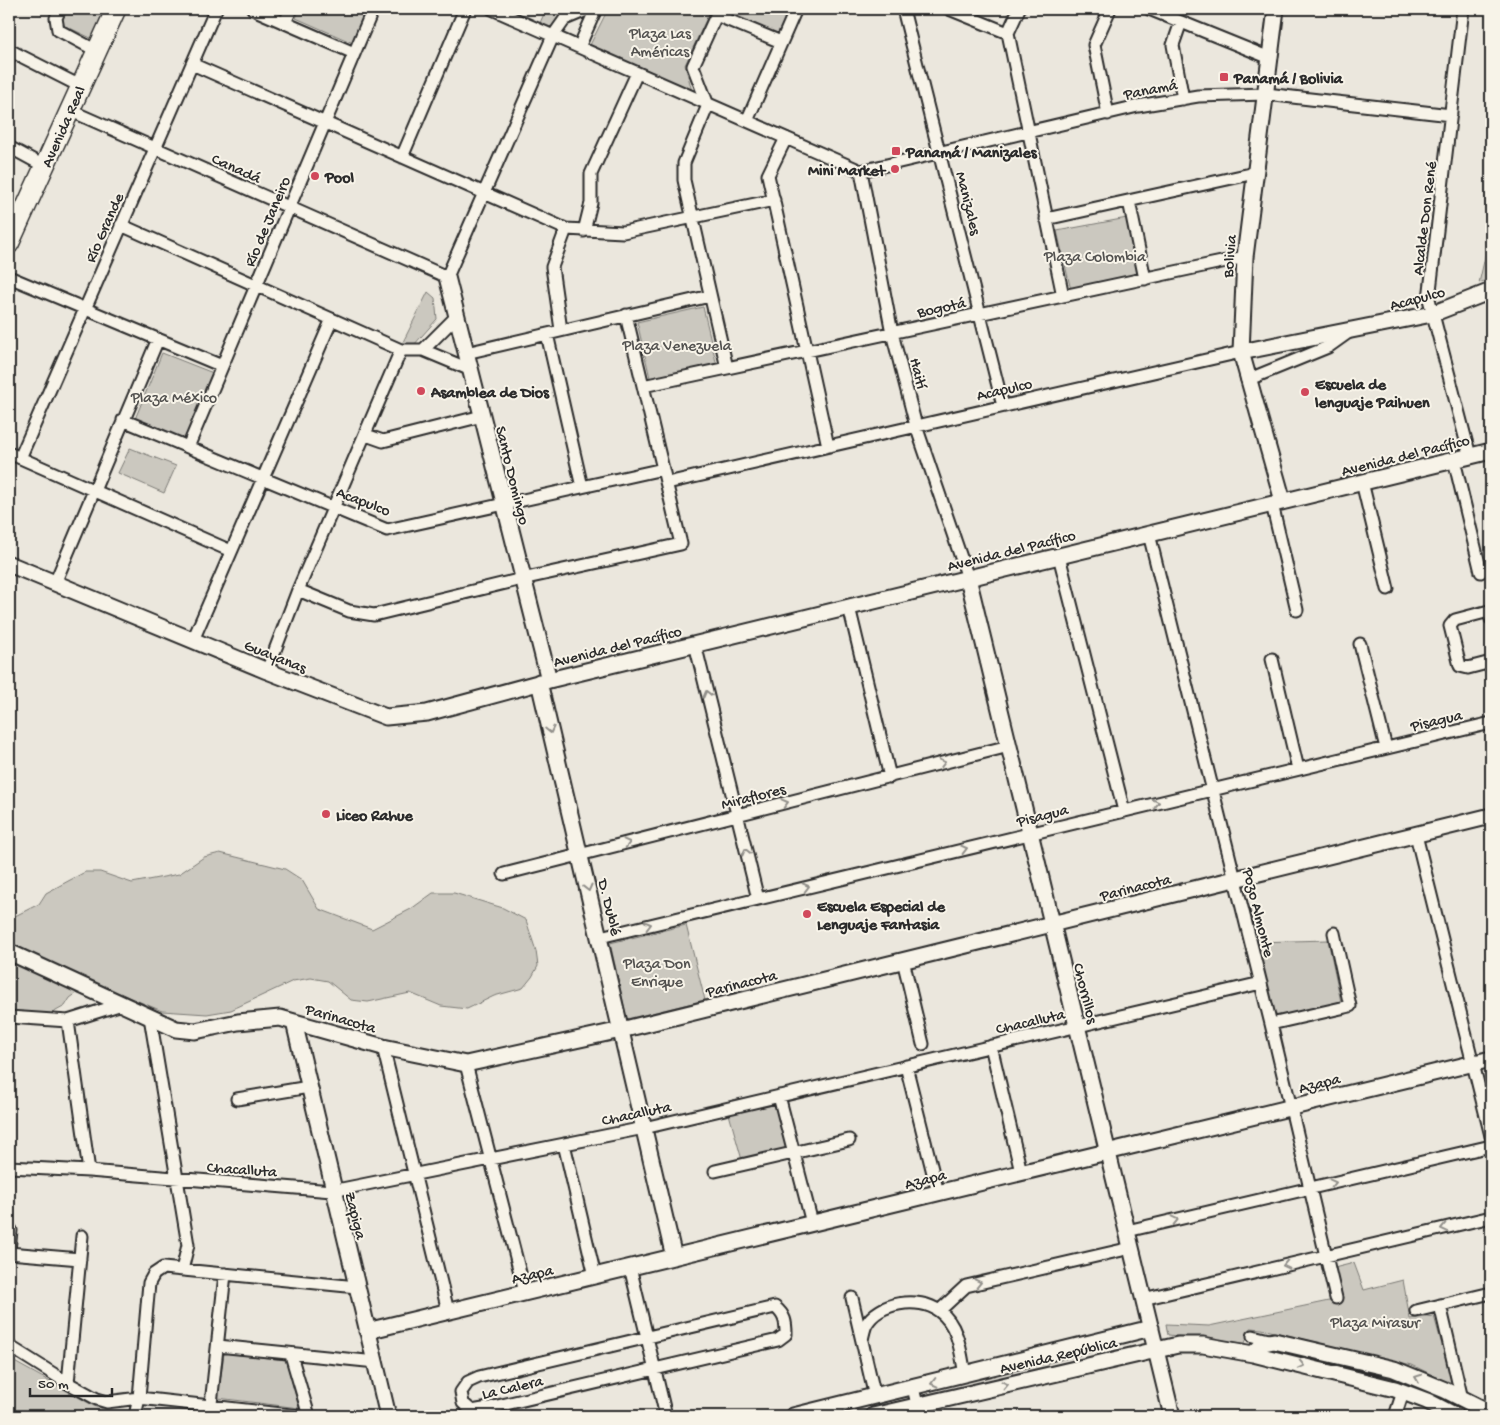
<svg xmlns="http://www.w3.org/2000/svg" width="1500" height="1425" font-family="'Gochi Hand',sans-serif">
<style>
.green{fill:#cbc8bf;stroke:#7b7a75}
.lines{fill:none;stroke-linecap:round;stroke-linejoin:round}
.minor-casing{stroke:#2b2b2b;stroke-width:15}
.tertiary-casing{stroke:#2b2b2b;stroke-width:19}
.primary-casing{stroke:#2b2b2b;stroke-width:22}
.minor{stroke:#f7f3e8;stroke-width:11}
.tertiary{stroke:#f7f3e8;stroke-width:15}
.primary{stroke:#f7f3e8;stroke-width:19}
.oneway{stroke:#918f8a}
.poi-dot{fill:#d1495b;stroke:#f7f3e8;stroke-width:2}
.labels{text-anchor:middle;stroke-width:4;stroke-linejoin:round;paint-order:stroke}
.park-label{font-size:16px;fill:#535250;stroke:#f7f3e8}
.poi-label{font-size:16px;font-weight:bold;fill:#2b2b2b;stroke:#f7f3e8;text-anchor:start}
.street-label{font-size:16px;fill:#2b2b2b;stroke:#f7f3e8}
</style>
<rect width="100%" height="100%" fill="#ebe7dd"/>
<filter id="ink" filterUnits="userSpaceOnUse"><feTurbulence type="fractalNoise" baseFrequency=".02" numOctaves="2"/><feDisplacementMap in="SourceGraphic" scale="10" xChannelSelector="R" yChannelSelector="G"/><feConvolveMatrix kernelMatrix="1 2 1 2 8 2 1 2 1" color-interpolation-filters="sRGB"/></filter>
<g filter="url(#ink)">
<path class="green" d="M 65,9 L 109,9 L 95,40 L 59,23 Z
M 300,9 L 368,9 L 353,43 L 296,18 Z
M 546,9 L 572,9 L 566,11 L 552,29 L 540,23 Z
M 608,9 L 711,9 L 685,65 L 692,91 L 589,47 Z
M 723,9 L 792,9 L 779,38 L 721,14 Z
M 1127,218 L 1138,277 L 1071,290 L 1057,231 Z
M 1491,231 L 1491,278 L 1479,283 Z
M 428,292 L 435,298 L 437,319 L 413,346 L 402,344 Z
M 703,307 L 717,366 L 651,382 L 637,322 Z
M 162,353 L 213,373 L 187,440 L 135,419 Z
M 130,448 L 176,466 L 164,493 L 118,473 Z
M 220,853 L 285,869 L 302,880 L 319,909 L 372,929 L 411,909 L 433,893 L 454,893 L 503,908 L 526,920 L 536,951 L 538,966 L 532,977 L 523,988 L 494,996 L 467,1009 L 441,1006 L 410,993 L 368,1002 L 351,1000 L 328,981 L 311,978 L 293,981 L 231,1010 L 207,1014 L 162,1011 L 92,982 L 70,998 L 65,1006 L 47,1016 L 9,1010 L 9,919 L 39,904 L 46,893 L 85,872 L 100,872 L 132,883 L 179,874 L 204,857 Z
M 686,925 L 705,1000 L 627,1019 L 610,943 Z
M 1328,940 L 1341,1002 L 1274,1017 L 1255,942 Z
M 777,1104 L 789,1150 L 742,1160 L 729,1114 Z
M 1354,1263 L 1364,1290 L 1403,1280 L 1410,1319 L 1434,1316 L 1453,1385 L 1412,1365 L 1262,1329 L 1251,1328 L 1245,1343 L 1168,1335 L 1166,1324 L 1209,1326 L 1343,1298 L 1334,1268 Z
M 224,1353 L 286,1360 L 299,1408 L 218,1398 Z
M 9,1359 L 96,1407 L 132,1416 L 9,1416 Z"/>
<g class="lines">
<g class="minor-casing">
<path id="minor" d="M 60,9 L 56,18 L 58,30 L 97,51
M 253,9 L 354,53
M 492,9 L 861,171
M 903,9 L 1003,406
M 949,9 L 1008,33
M 1019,9 L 1008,33 L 1063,296
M 1149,9 L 1270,58
M 1463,9 L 1429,299 L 1470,456
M 716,15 L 781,42
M 1181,22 L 1173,45 L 1183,99
M 285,23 L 291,9
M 579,47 L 596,9
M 9,50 L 80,86
M 192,64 L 566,229 L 623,232 L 774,200
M 708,105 L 684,163 L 684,180 L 727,368
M 708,105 L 693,66 L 719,9
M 69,110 L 447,277 L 553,36 L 565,19 L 589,9
M 1108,114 L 1094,45 L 1110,9
M 747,121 L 796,9
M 786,138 L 768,175 L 828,446
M 9,147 L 44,166
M 402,157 L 465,9
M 861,171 L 1138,106 L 1198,96 L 1266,94 L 1451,115
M 861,171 L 892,333 L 916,426 L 968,578
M 1129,201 L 1145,279
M 1046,219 L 1255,173
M 121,225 L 401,350 L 423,350 L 457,316
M 584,231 L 591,203 L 591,174 L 637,73
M 9,277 L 222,366
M 561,330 L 552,267 L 566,229
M 547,334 L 582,487
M 423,350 L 471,370
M 466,353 L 710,296
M 1247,380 L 1328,347 L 1349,332
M 643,386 L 1245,257
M 123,420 L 387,530 L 663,469
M 366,435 L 383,441 L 482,416
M 188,447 L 373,9
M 9,453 L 231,551
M 20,458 L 216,9
M 1454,460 L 1481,572
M 1362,482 L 1388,589
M 667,483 L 1241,352
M 1272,504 L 1297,610
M 1149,534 L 1271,1024 L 1336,1298
M 1059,556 L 1124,811
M 55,583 L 158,339
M 298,590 L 349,611 L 374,615 L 522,579 L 681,544 L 626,315
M 849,607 L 890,777
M 1491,619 L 1489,611 L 1455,620 L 1450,626 L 1460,666 L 1468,668 L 1491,662
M 193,640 L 332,319
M 695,644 L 758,899
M 1360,644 L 1386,748
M 1272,659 L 1298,769
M 267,671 L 298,590 L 401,350
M 1416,835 L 1491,1136
M 504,874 L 1009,746
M 600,937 L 1491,723
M 903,960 L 923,1044
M 9,1017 L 68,1021 L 122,1004
M 150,1017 L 188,1245 L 182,1270
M 68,1021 L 89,1171
M 1271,1024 L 1350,1006 L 1334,933
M 991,1046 L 1021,1172
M 383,1047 L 448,1311
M 466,1064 L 525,1292
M 906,1066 L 938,1193
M 779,1096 L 812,1223
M 237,1099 L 309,1087
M 564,1144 L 595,1276
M 9,1167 L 89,1171 L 332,1191 L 644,1128 L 1261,983
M 715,1171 L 849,1140
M 1127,1231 L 1491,1146
M 9,1252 L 11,1230
M 9,1253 L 80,1259
M 630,1267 L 666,1416
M 852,1298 L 875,1397
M 1143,1299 L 1491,1217
M 1440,1305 L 1462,1399
M 775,1307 C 785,1315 786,1322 786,1334 L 778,1340 L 489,1408 L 472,1411 L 463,1403 L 461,1392 L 468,1382 L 479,1377 Z
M 939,1311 L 966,1286 L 1131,1248
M 1416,1311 L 1491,1293
M 1253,1336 L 1273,1341
M 862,1340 C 863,1335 864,1330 866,1325 C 878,1302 919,1296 939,1311 C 959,1325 961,1354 965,1375
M 9,1346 L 68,1383 L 97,1399 L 107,1402 L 139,1398 L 300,1416
M 218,1346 L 376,1362
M 291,1355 L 309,1416
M 68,1383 L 82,1236
M 913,1388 L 920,1416
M 211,1404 L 225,1274
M 135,1416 L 139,1398 L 149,1283 L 154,1274 L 163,1268 L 357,1287
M 1395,1416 L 1403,1392"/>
</g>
<g class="tertiary-casing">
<path id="tertiary" d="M 1276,9 L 1245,257 L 1241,352 L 1283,501
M 447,277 L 549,680
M 1241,352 L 1432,314 L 1491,291
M 9,564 L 267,671 L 386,717 L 427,713 L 549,680 L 1491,451
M 968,578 L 1172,1416
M 539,682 L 674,1257
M 9,952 L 176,1029 L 195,1031 L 238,1022 L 280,1018 L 383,1047 L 466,1064 L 621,1030 L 1491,816
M 294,1022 L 388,1416
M 367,1331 L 1491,1059
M 1253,1354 L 1264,1343 L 1274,1341 L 1394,1369 L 1445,1390 L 1491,1413
M 793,1416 L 1151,1328
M 873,1416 L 1178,1345 L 1203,1345 L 1253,1354 L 1395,1389 L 1427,1401 L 1456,1416"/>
</g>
<g class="primary-casing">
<path id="primary" d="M 9,244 L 116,9"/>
</g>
<use href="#minor" class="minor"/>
<use href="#tertiary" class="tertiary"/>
<use href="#primary" class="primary"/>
</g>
<defs><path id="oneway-chevron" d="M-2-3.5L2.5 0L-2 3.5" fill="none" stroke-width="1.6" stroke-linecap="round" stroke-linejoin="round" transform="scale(1.25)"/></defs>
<g class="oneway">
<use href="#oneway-chevron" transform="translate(707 694) rotate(-104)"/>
<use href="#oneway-chevron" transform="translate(550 730) rotate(77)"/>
<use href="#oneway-chevron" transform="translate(942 763) rotate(-14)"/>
<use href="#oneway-chevron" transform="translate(785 803) rotate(-14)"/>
<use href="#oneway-chevron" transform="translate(1156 803) rotate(-13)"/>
<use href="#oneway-chevron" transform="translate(627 843) rotate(-14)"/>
<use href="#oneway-chevron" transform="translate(964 849) rotate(-14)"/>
<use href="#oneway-chevron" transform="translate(746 852) rotate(-104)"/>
<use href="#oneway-chevron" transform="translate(806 887) rotate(-14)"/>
<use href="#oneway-chevron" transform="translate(588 888) rotate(76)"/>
<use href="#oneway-chevron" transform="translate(648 925) rotate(-14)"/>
<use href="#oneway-chevron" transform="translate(1333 1183) rotate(-13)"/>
<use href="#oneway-chevron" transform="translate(1175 1220) rotate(-13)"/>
<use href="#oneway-chevron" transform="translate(1444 1228) rotate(167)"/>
<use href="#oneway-chevron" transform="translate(1286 1265) rotate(167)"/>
<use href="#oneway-chevron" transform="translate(978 1283) rotate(-13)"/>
<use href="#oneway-chevron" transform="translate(1301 1365) rotate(14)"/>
<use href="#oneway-chevron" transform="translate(1418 1378) rotate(-159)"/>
<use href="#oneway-chevron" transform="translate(934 1383) rotate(166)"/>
<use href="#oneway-chevron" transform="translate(1005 1385) rotate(-13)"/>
</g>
</g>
<g class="poi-dot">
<rect x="1219" y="72" width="10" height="10" rx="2.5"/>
<rect x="891" y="146" width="10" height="10" rx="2.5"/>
<circle cx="895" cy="169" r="5"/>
<circle cx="315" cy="176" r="5"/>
<circle cx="421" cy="391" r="5"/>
<circle cx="1305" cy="392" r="5"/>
<circle cx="326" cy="814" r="5"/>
<circle cx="807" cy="914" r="5"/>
</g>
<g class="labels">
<g class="park-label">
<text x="660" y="38">Plaza Las<tspan x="660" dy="18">Américas</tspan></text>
<text x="1095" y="261">Plaza Colombia</text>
<text x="677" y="350">Plaza Venezuela</text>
<text x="174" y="402">Plaza México</text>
<text x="657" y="968">Plaza Don<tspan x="657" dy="18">Enrique</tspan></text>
<text x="1375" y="1327">Plaza Mirasur</text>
</g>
<g class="poi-label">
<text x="1234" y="83">Panamá / Bolivia</text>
<text x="906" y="157">Panamá / Manizales</text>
<text x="885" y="175" text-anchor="end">Mini Market</text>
<text x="325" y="182">Pool</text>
<text x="1315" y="389">Escuela de<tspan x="1315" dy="18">lenguaje Paihuen</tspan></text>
<text x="431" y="397">Asamblea de Dios</text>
<text x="336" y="820">Liceo Rahue</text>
<text x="817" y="911">Escuela Especial de<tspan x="817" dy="18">Lenguaje Fantasia</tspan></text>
</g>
<g class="street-label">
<text transform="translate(1150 88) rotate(-11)" y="6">Panamá</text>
<text transform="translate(62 126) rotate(-66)" y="6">Avenida Real</text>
<text transform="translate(237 167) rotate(24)" y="6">Canadá</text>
<text transform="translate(970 203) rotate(76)" y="6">Manizales</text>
<text transform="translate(1423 218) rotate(-83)" y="6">Alcalde Don René</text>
<text transform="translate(266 221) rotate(-67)" y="6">Río de Janeiro</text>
<text transform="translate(103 227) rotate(-66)" y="6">Río Grande</text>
<text transform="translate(1228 256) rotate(-85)" y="6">Bolivia</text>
<text transform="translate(1417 297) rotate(-15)" y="6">Acapulco</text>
<text transform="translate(941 306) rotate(-12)" y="6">Bogotá</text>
<text transform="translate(920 373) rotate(76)" y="6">Haití</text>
<text transform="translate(1004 388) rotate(-13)" y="6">Acapulco</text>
<text transform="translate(1405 454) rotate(-14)" y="6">Avenida del Pacífico</text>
<text transform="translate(514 475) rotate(76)" y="6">Santo Domingo</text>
<text transform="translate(364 500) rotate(21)" y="6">Acapulco</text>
<text transform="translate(1011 549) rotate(-14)" y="6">Avenida del Pacífico</text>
<text transform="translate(617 645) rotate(-14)" y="6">Avenida del Pacífico</text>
<text transform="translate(276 655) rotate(22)" y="6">Guayanas</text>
<text transform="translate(1436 719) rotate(-13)" y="6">Pisagua</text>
<text transform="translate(753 795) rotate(-14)" y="6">Miraflores</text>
<text transform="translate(1042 814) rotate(-14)" y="6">Pisagua</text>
<text transform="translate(1135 886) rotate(-14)" y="6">Parinacota</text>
<text transform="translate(611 907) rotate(76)" y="6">D. Dublé</text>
<text transform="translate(1260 912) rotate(76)" y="6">Pozo Almonte</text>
<text transform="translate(741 982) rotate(-14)" y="6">Parinacota</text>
<text transform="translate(1087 993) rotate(76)" y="6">Chorrillos</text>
<text transform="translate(341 1017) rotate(16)" y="6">Parinacota</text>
<text transform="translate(1030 1020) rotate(-13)" y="6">Chacalluta</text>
<text transform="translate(1319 1082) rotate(-14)" y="6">Azapa</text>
<text transform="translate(636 1112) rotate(-12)" y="6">Chacalluta</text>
<text transform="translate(242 1168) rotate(4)" y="6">Chacalluta</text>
<text transform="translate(925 1178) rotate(-14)" y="6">Azapa</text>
<text transform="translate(357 1215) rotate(76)" y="6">Zapiga</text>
<text transform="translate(532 1273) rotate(-13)" y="6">Azapa</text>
<text transform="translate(1058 1354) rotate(-13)" y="6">Avenida República</text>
<text transform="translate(512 1386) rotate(-13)" y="6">La Calera</text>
</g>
</g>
<rect width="1500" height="1425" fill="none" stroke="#f7f3e8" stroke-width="30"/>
<rect x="15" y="15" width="1470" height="1395" fill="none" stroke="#2b2b2b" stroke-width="2" filter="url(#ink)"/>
<path d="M30 1388v8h82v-8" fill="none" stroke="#2b2b2b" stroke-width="2.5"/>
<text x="38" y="1388" font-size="15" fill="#2b2b2b" stroke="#f7f3e8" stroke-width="4" paint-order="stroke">50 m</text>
</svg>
